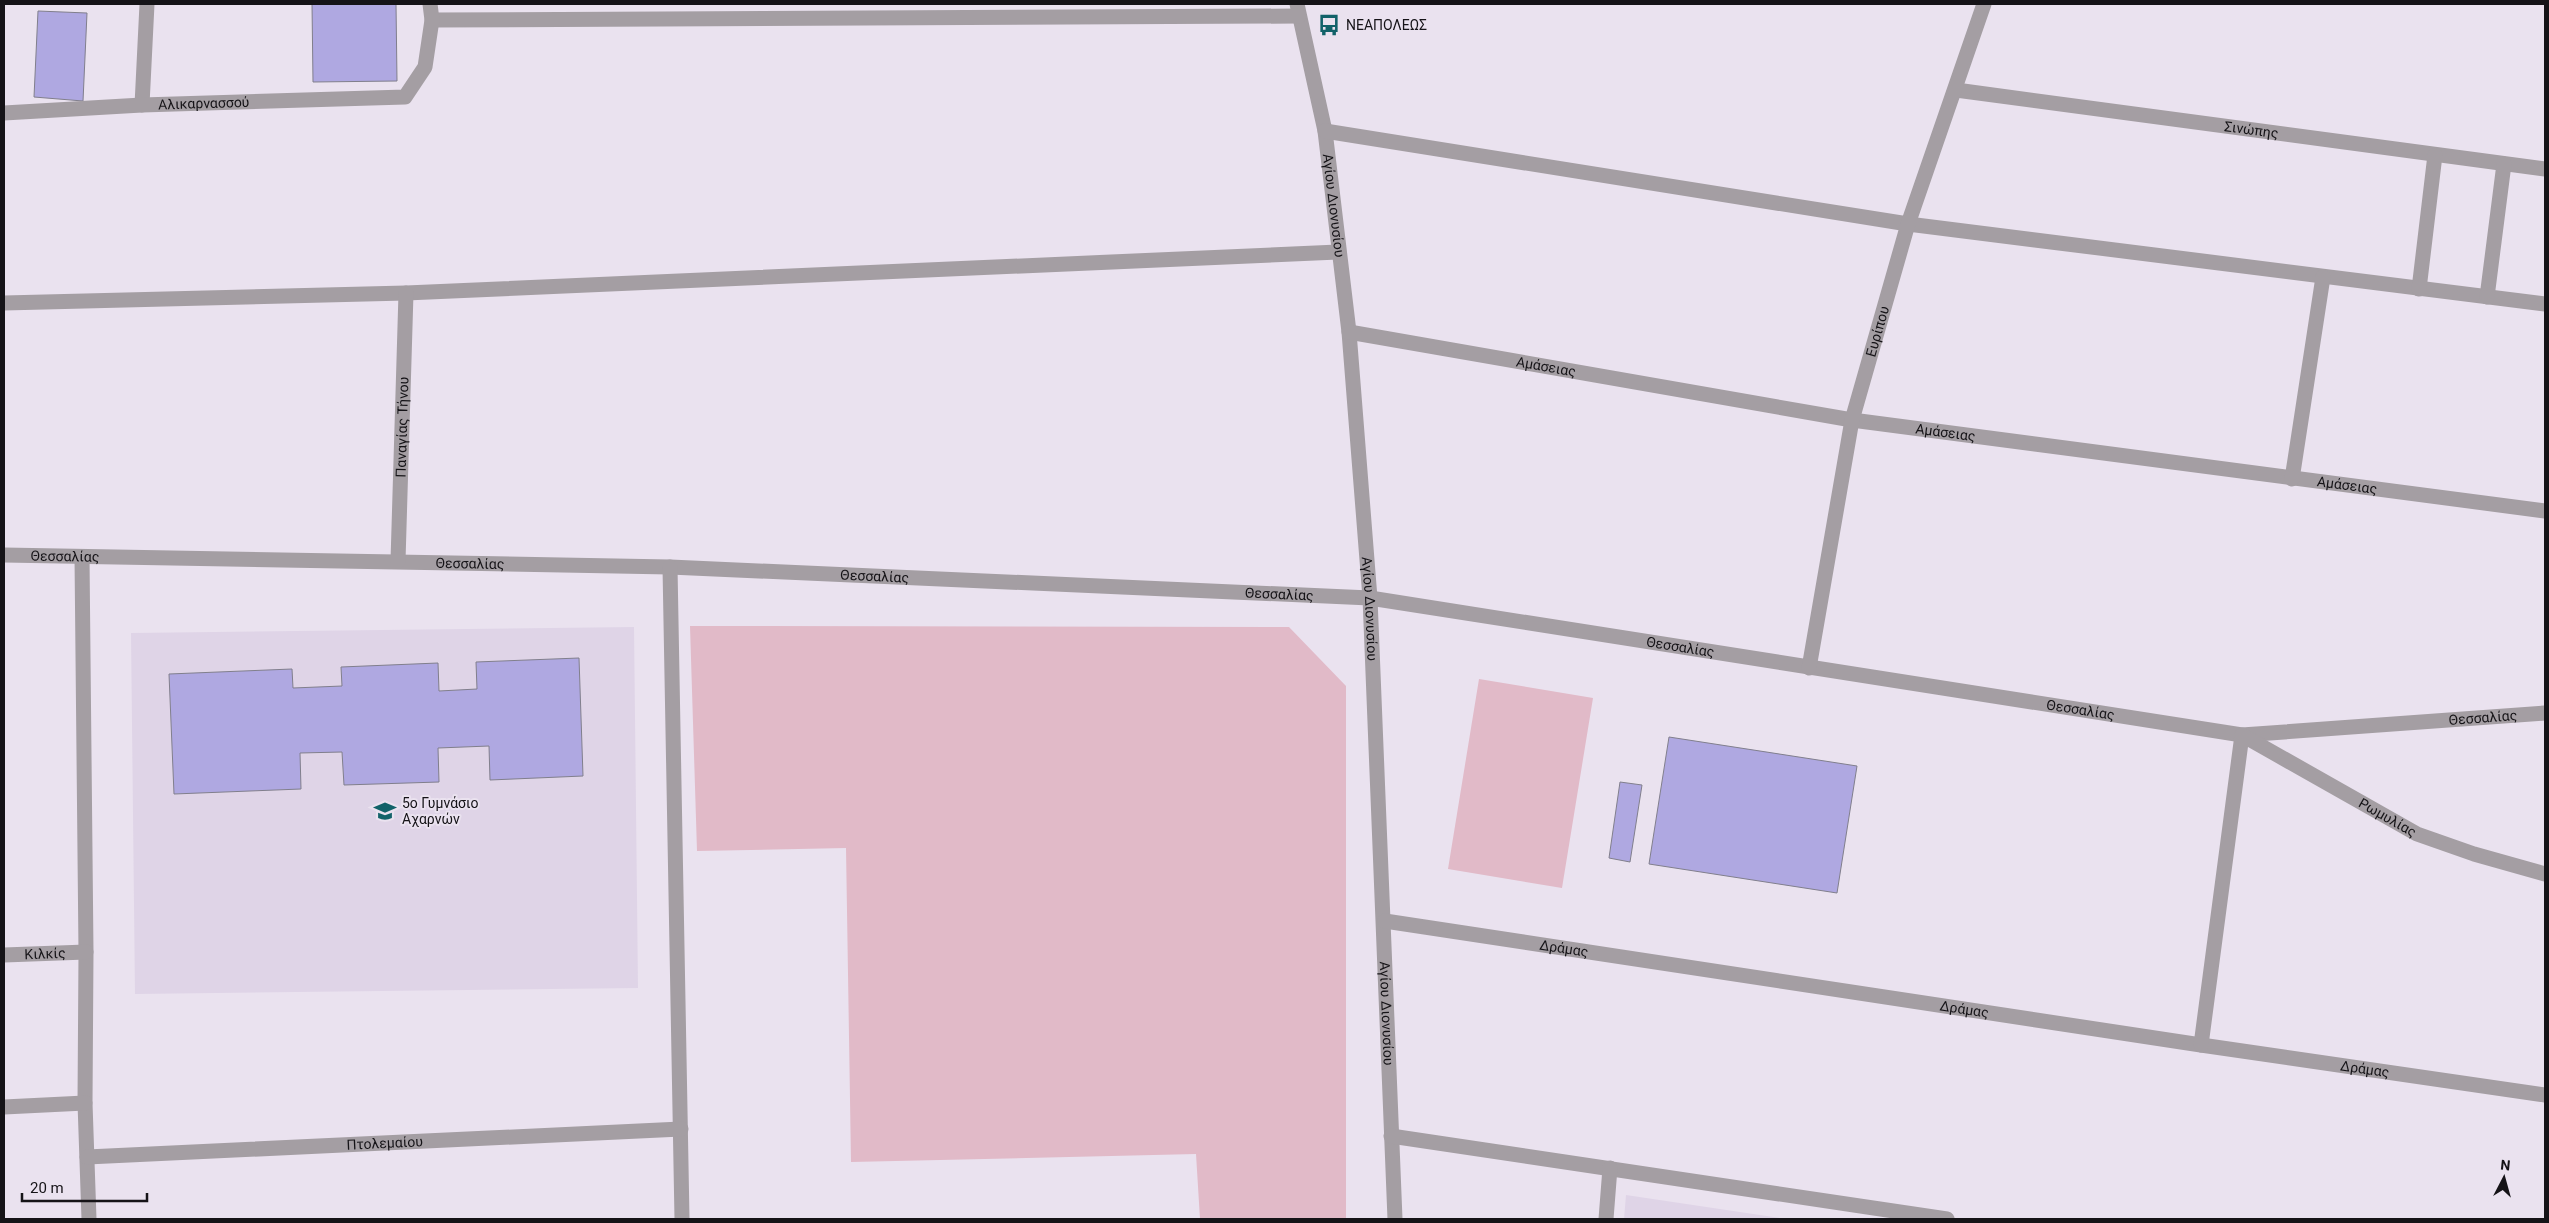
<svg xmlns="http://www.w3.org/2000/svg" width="2549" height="1223" font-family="Roboto,sans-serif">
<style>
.built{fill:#dfd4e7}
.green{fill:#e1bac8}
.building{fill:#afa8e1;stroke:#817f8c}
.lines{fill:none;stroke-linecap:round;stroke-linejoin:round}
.minor{stroke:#a49ea3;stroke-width:15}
.labels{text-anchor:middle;stroke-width:4;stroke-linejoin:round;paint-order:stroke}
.poi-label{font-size:14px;fill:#151317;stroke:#eae2ef;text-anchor:start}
.street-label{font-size:14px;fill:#151317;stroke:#eae2ef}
</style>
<rect width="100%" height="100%" fill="#eae2ef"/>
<path class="built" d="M 634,627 L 638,988 L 135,994 L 131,633 Z
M 1626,1195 L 1786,1219 L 1624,1219 Z"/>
<path class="green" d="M 690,626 L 1289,627 L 1346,686 L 1346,1219 L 1200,1219 L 1196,1154 L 851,1162 L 846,848 L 697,851 Z
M 1479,679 L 1593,698 L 1562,888 L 1448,869 Z"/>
<path class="building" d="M 312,4 L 396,4 L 397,81 L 313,82 Z
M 38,11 L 87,13 L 83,101 L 34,97 Z
M 579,658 L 583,776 L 490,780 L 489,746 L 438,748 L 439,782 L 344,785 L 342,752 L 300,753 L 301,789 L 174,794 L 169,674 L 292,669 L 293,688 L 342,686 L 341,667 L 438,663 L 439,691 L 477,689 L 476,662 Z
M 1669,737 L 1857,766 L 1837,893 L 1649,864 Z
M 1620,782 L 1642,785 L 1630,862 L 1609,858 Z"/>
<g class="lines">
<g class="minor">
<path id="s1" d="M 1297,4 L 1325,131 L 1349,332 L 1370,598 L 1395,1219"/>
<path d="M 432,20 L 1299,16"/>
<path id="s2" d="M 1956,90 L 2545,169"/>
<path d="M 142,105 L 147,4"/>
<path id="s3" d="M 4,113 L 142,105 L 405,97 L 425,67 L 432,20 L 430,4"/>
<path d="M 1325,131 L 1908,224 L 2545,304"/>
<path d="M 2419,289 L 2435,155"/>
<path d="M 2487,297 L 2504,164"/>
<path d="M 4,303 L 406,293 L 1338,252"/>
<path id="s4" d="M 1349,332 L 1852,420 L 2545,511"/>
<path d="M 2292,479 L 2323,277"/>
<path id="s5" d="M 4,555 L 670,567 L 1370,598 L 2242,735 L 2545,713"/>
<path d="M 82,557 L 86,952 L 85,1103 L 89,1219"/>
<path id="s6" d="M 398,561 L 406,293"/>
<path d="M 670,567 L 682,1219"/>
<path id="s7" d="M 1809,668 L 1852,420 L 1908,224 L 1984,4"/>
<path id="s8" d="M 1385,921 L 2201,1045 L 2545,1095"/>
<path id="s9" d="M 4,955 L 86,952"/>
<path id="s10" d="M 2201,1045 L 2242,735 L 2417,834 L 2474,854 L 2545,874"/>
<path d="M 4,1107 L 85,1103"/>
<path d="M 1391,1136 L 1947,1219"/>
<path id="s11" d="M 87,1157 L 681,1129"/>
<path d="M 1606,1219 L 1610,1168"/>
</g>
</g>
<defs>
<g id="bus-bare" transform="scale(1.725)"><path d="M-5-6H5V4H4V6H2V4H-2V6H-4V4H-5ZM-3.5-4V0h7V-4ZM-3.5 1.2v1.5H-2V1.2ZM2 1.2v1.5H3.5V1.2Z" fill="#126269" stroke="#eae2ef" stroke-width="2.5" paint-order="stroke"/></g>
<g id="school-bare" transform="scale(1.725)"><path d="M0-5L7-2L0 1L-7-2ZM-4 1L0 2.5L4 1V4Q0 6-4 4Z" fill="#126269" stroke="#eae2ef" stroke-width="2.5" paint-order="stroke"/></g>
</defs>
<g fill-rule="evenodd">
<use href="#bus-bare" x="1329" y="25"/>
<use href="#school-bare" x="385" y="811"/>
</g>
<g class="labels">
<g class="poi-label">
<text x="1346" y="30">ΝΕΑΠΟΛΕΩΣ</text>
<text x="402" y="808">5ο Γυμνάσιο<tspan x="402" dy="16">Αχαρνών</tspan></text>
</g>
<g class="street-label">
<text dy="5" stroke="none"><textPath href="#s3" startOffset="200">Αλικαρνασσού</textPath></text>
<text dy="5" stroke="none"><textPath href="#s2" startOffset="298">Σινώπης</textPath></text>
<text dy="5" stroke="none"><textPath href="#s1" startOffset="205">Αγίου Διονυσίου</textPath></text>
<text dy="5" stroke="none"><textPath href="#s7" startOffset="344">Ευρίπου</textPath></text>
<text dy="5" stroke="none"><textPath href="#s4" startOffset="200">Αμάσειας</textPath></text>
<text dy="5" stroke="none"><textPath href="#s6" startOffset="134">Παναγίας Τήνου</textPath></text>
<text dy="5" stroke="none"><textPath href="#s4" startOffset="605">Αμάσειας</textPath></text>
<text dy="5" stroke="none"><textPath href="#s4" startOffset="1010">Αμάσειας</textPath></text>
<text dy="5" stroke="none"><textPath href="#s5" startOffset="61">Θεσσαλίας</textPath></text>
<text dy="5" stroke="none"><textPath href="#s5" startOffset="466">Θεσσαλίας</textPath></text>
<text dy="5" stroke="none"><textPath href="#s5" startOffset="871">Θεσσαλίας</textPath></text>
<text dy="5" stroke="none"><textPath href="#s5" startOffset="1276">Θεσσαλίας</textPath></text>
<text dy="5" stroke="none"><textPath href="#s1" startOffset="610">Αγίου Διονυσίου</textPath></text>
<text dy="5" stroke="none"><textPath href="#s5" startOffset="1681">Θεσσαλίας</textPath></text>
<text dy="5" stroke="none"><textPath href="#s5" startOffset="2086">Θεσσαλίας</textPath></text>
<text dy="5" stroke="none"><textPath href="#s5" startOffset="2491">Θεσσαλίας</textPath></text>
<text dy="5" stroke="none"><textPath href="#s10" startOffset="480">Ρωμυλίας</textPath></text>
<text dy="5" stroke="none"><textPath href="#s8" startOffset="181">Δράμας</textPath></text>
<text dy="5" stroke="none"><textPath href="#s9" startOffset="41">Κιλκίς</textPath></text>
<text dy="5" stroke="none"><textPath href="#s8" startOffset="586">Δράμας</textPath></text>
<text dy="5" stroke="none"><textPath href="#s1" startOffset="1015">Αγίου Διονυσίου</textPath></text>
<text dy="5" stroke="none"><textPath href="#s8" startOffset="991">Δράμας</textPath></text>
<text dy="5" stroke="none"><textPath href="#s11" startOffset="298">Πτολεμαίου</textPath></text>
</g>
</g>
<rect width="2549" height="1223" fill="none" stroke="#151317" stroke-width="10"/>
<g transform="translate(2504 1178) rotate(6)" stroke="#eae2ef" stroke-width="4" paint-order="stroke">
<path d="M0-4L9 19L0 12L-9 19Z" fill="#151317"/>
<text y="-8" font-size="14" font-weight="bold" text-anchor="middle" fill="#151317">N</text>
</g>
<path d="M22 1193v8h125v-8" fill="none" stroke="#151317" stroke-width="2.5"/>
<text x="30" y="1193" font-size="15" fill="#151317" stroke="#eae2ef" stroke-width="4" paint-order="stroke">20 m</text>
</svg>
